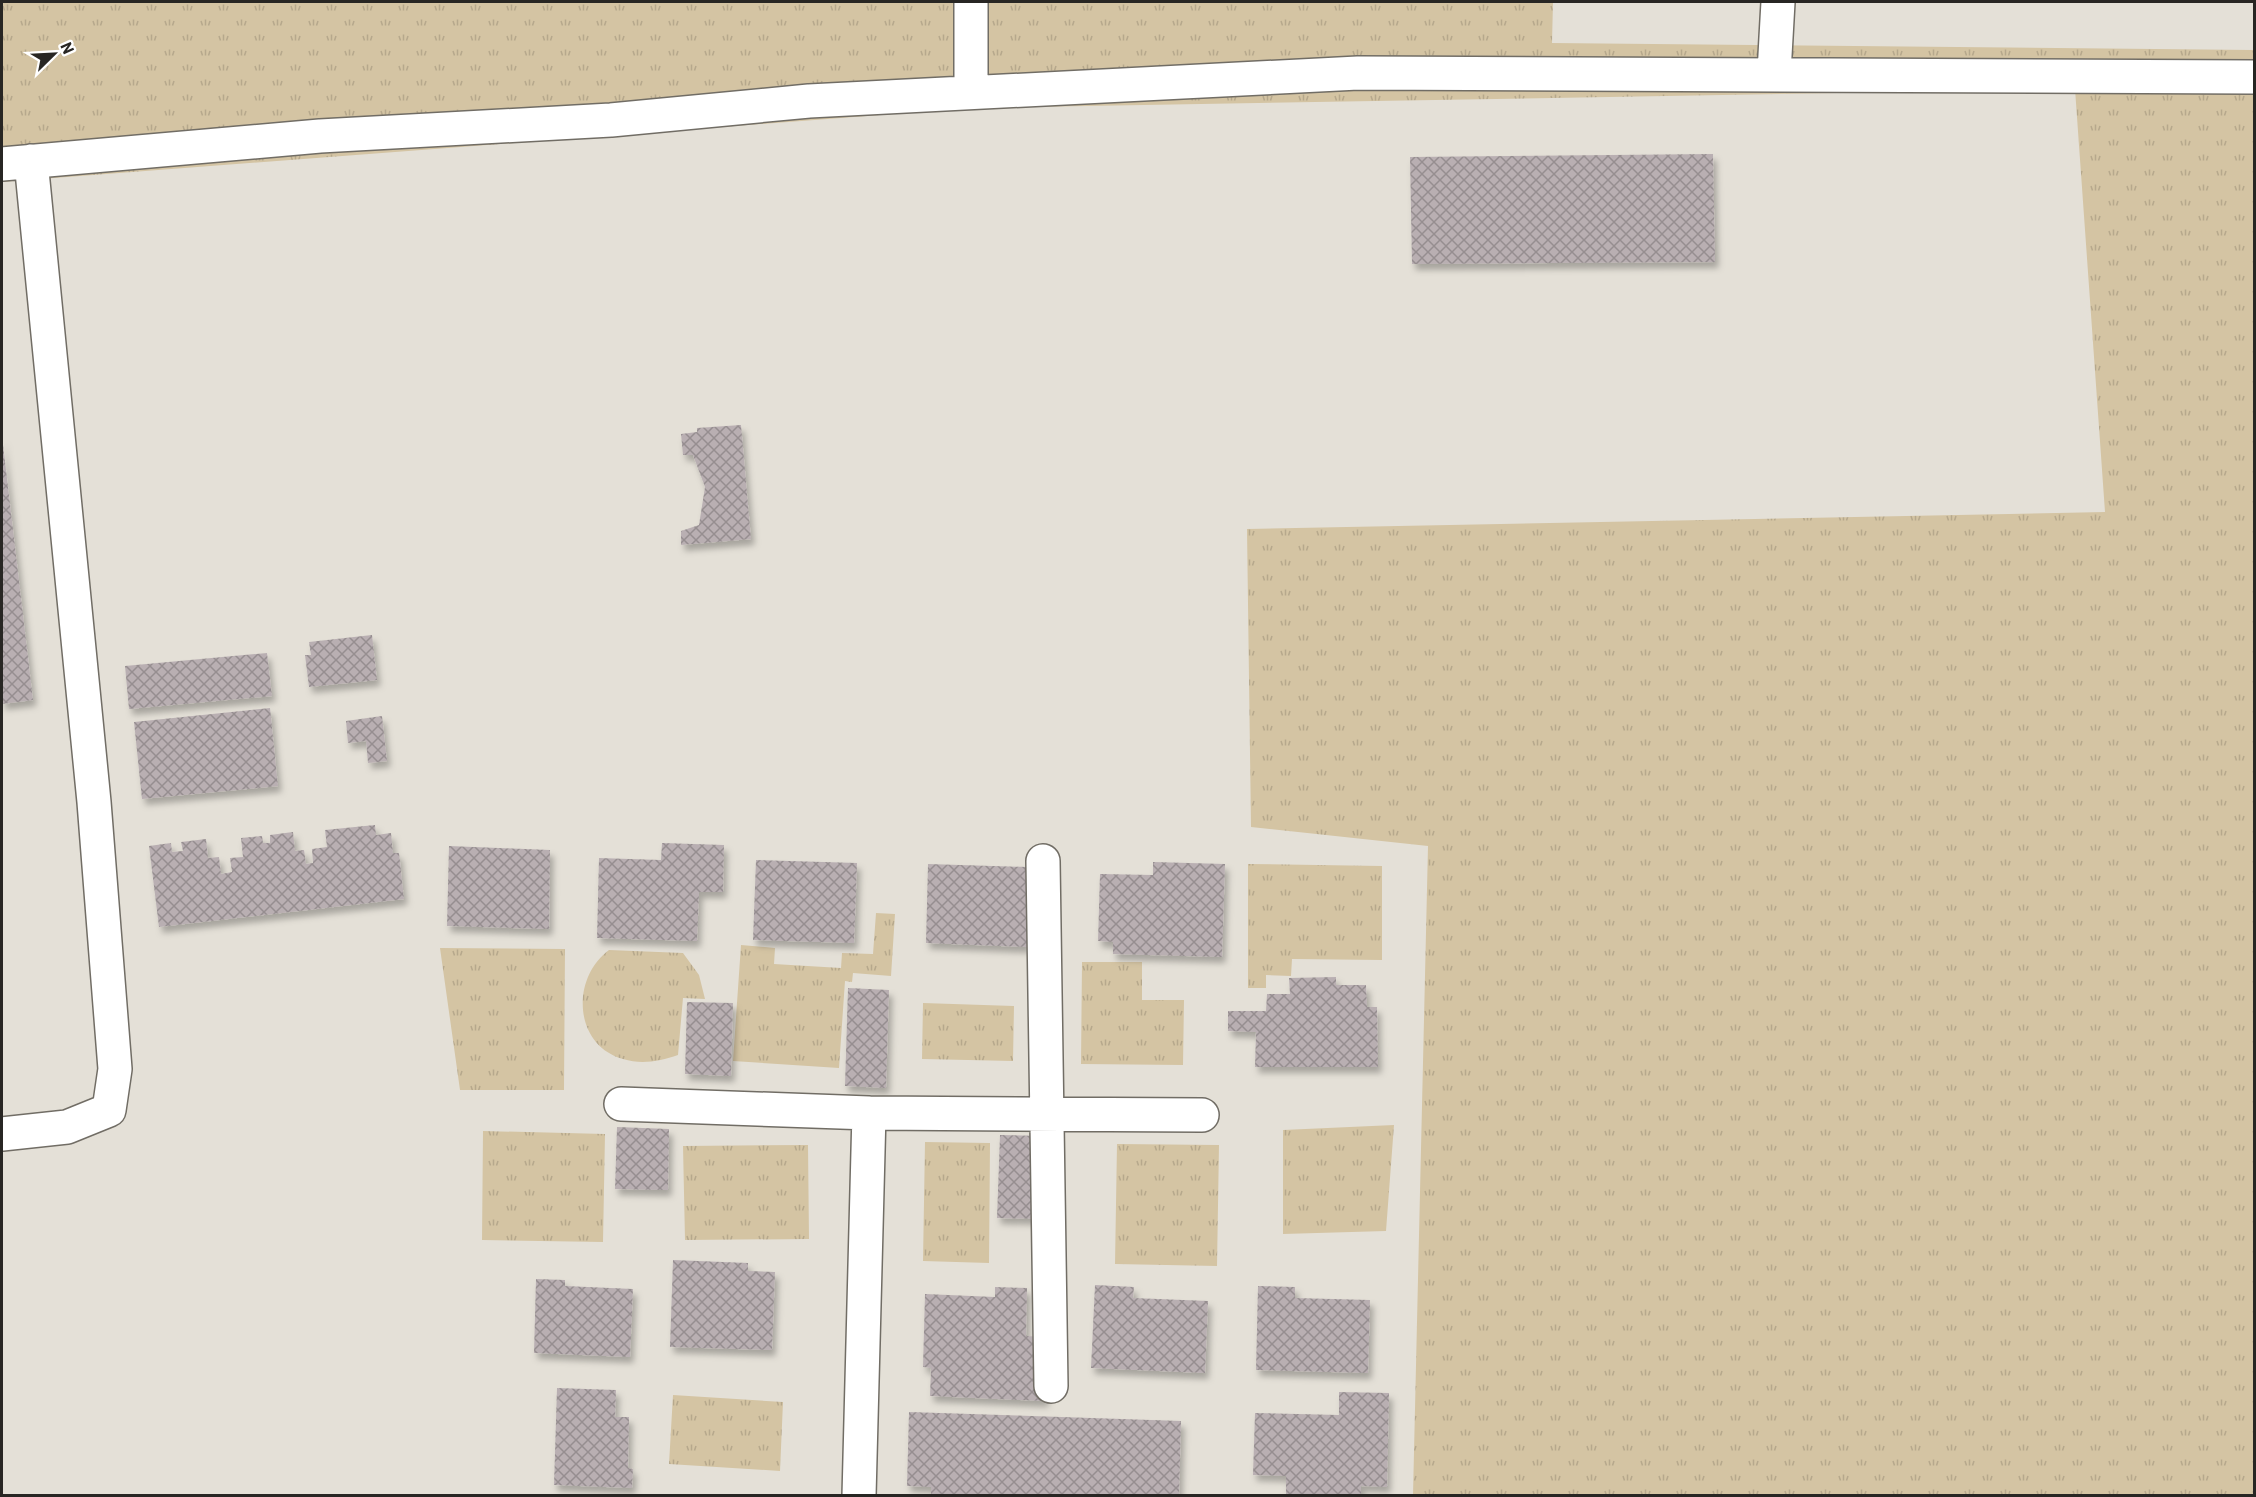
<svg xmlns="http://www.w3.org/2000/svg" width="2256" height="1497" font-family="Barlow,sans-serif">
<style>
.grass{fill:url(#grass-tufts)}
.building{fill:url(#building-cross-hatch);filter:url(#shadow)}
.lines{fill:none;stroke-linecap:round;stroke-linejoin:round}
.minor-casing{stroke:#716d65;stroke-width:36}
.minor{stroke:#fff;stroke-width:33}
</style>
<defs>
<pattern id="grass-tufts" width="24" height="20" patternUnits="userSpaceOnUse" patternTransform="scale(1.5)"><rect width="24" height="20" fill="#d4c4a3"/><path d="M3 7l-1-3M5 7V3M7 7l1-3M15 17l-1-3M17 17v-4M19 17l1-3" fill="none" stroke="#b6a88c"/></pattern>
<pattern id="building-cross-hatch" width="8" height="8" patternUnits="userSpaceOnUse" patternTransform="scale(1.5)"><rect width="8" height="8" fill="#b9afb2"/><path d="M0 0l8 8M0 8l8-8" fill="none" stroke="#968e90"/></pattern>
<filter id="shadow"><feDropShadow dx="3.5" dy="6" stdDeviation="3" flood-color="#0004"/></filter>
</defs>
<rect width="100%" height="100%" fill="#e4e0d7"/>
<path class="grass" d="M 2,2 L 1553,2 L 1552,43 L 2254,50 L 2254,1495 L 1413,1495 L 1428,846 L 1251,827 L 1247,529 L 2105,512 L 2075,89 L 972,108 L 2,182 Z
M 1248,864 L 1382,866 L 1382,960 L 1292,959 L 1291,976 L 1266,975 L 1266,988 L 1248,988 Z
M 876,913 L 895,914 L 891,976 L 853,973 L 852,982 L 845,981 L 839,1068 L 733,1061 L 741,945 L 775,948 L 774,964 L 841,968 L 842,953 L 873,954 Z
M 440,948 L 565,949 L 564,1090 L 460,1090 Z
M 609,950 L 683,953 L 699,975 L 705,999 L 683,998 L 678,1055 C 660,1061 642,1065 623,1059 C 573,1045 571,978 609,950 Z
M 1082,962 L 1142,962 L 1142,1000 L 1184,1000 L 1183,1065 L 1081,1064 Z
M 923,1003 L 1014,1006 L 1013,1061 L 922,1059 Z
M 1394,1125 L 1386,1231 L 1283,1234 L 1283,1130 Z
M 483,1131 L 605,1134 L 603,1242 L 482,1240 Z
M 925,1142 L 990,1143 L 989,1263 L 923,1261 Z
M 1117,1144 L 1219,1145 L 1217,1266 L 1115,1264 Z
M 808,1145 L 809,1239 L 685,1240 L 683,1146 Z
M 673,1395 L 783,1402 L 780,1471 L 669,1464 Z"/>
<path class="building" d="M 1713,154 L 1715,262 L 1412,264 L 1410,157 Z
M 741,425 L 751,539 L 681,545 L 681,531 L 699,525 L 705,487 L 693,455 L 683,455 L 681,434 L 697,432 L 697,428 Z
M 2,436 L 33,700 L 2,704 Z
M 372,635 L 377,680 L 309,687 L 305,655 L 311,655 L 309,642 Z
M 267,653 L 272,696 L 129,709 L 125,666 Z
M 270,708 L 278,786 L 142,799 L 134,722 Z
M 382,716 L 387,761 L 368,763 L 366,741 L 348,743 L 346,721 Z
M 375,825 L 376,835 L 391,833 L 393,853 L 399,853 L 404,899 L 159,927 L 149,846 L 171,843 L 172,852 L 183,851 L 181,842 L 206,839 L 208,858 L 219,857 L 221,874 L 232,872 L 230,858 L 243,857 L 241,838 L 262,836 L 263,843 L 270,843 L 270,835 L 293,832 L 295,851 L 304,850 L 306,864 L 313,863 L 312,849 L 327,847 L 325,830 Z
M 662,843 L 724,845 L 723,892 L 699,892 L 697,941 L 597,938 L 599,858 L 661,860 Z
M 449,846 L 550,850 L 549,929 L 447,926 Z
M 756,860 L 857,863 L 854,943 L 753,940 Z
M 1153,862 L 1225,864 L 1222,957 L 1113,954 L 1113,942 L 1098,941 L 1100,874 L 1153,875 Z
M 928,864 L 1028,867 L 1027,947 L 926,943 Z
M 1336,977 L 1336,985 L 1366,985 L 1367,1007 L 1377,1007 L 1378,1067 L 1255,1067 L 1256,1032 L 1228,1031 L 1228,1011 L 1266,1011 L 1267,994 L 1290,994 L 1289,978 Z
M 848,988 L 889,990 L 886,1088 L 845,1086 Z
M 687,1002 L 733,1003 L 731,1076 L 685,1074 Z
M 617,1127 L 669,1129 L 668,1190 L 615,1189 Z
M 1000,1135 L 1042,1136 L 1040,1219 L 997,1218 Z
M 673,1260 L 748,1263 L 748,1271 L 775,1272 L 772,1350 L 670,1347 Z
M 536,1279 L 565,1280 L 565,1286 L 633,1289 L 630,1357 L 534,1353 Z
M 1095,1285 L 1134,1287 L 1133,1298 L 1208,1301 L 1205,1373 L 1091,1368 Z
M 1258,1286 L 1295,1287 L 1295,1298 L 1370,1300 L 1368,1373 L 1256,1370 Z
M 995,1287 L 1027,1288 L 1026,1336 L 1047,1337 L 1045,1401 L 930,1396 L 931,1368 L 923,1367 L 925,1294 L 995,1297 Z
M 557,1388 L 616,1390 L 615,1417 L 629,1417 L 628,1468 L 633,1469 L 632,1488 L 554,1485 Z
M 1339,1392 L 1389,1393 L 1387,1487 L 1361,1486 L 1361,1496 L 1286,1496 L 1286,1476 L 1253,1475 L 1255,1413 L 1339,1415 Z
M 909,1412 L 1181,1421 L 1179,1496 L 931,1496 L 931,1487 L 907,1486 Z"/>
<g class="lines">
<g class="minor-casing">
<path id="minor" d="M 971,2 L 971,91
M 1774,73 L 1778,2
M 2,164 L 320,136 L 611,120 L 809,101 L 1358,73 L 2254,77
M 1043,861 L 1051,1386
M 621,1104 L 869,1113 L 859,1496
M 869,1113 L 1202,1115
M 2,1134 L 67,1127 L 109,1110 L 115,1069 L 94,802 L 31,161"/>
</g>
<use href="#minor" class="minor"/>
</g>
<rect width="2256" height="1497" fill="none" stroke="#282623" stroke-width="6"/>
<g transform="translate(54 54) rotate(66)" stroke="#ffffff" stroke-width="4.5" paint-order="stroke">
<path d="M0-4.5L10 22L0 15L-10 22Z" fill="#282623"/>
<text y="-9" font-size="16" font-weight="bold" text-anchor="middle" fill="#282623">N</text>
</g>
</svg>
